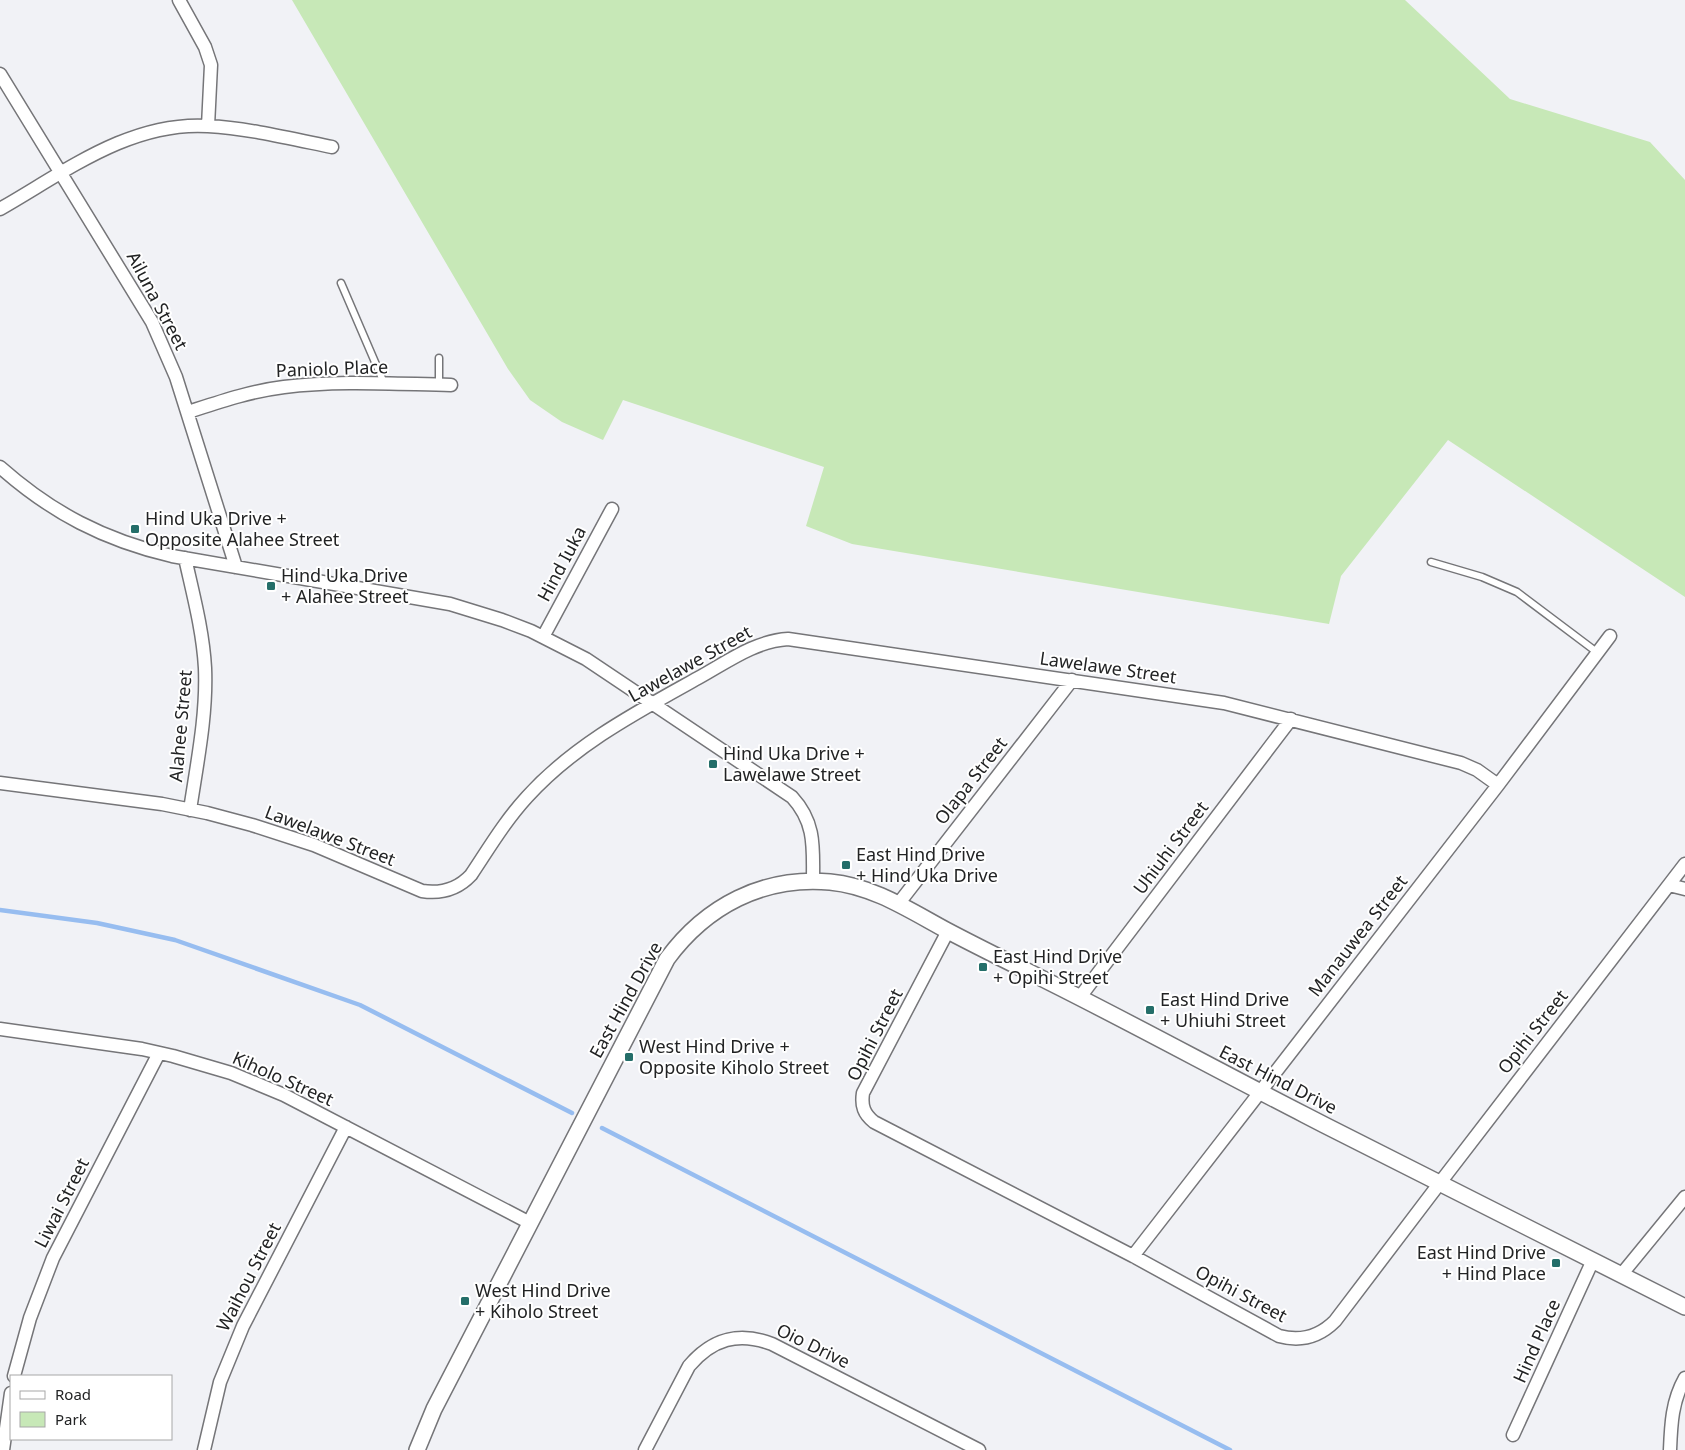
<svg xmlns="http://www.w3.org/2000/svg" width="1685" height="1450" font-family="'Noto Sans',sans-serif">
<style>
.green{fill:#c7e8b7}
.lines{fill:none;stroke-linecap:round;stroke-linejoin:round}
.stream{stroke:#97bdf0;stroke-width:4.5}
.service-casing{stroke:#757578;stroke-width:9}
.minor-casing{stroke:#757578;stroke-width:15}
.tertiary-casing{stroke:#757578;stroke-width:18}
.service{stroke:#fff;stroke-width:6}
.minor{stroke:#fff;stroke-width:12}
.tertiary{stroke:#fff;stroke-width:15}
.poi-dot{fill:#246e69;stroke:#fff;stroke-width:2}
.labels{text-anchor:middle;stroke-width:4;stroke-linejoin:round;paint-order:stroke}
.street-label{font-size:18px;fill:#222324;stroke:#fff}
.poi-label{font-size:18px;fill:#222324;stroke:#fff;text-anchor:start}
</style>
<rect width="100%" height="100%" fill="#f1f2f6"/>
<path class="green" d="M 292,0 L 1405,0 L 1510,99 L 1650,142 L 1685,180 L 1685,597 L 1448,440 L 1341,576 L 1329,624 L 852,544 L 806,526 L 824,467 L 623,400 L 603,440 L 562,422 L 530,400 L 508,369 Z"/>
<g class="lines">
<path class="stream" d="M 0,910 L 97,923 L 175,940 L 360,1005 L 572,1113
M 602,1128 L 1230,1450"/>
<g class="service-casing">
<path id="service" d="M 341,283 L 384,383
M 439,358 L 439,385
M 1431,562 L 1482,577 L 1517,592 L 1598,653"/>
</g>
<g class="minor-casing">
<path id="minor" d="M 179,0 L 205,47 L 211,65 L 208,126
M 0,74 L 152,322 L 176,377 L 236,567
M 0,209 C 65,172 130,121 208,126 C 247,128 293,139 332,147
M 188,412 C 219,402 251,391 284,387 C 339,380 396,384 451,385
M 0,467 C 52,513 104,540 172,556 L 450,604 L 502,620 L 531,631 L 586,659 L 792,797 C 816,823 813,848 813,881
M 185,558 C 193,594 203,631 205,668 C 207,715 197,763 190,810
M 543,637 L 612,509
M 0,783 L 162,804 L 207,813 L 252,825 L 314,845 L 422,891 C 442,894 458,889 471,875 C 489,848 505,821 527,797 C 574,745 637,712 698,678 C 727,662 755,641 788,639 L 1224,703 L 1461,763 L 1477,770 L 1498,785
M 1669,885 L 1685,889
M 899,903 L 1072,680
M 948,931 L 863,1093 C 861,1106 864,1114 874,1122 L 1133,1256 L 1279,1336 C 1301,1342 1319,1337 1335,1321 L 1439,1184 L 1685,864
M 1080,997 L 1291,719
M 0,1029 L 142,1049 L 173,1056 L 231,1073 L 284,1095 L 530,1223
M 1133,1256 L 1498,785 L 1610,636
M 1621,1275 L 1685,1197
M 14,1376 L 30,1318 L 53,1258 L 159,1053
M 1513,1435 L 1593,1260
M 3,1450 L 11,1393
M 204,1450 L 220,1382 L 243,1326 L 346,1127
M 645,1450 L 689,1366 C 712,1339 738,1331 772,1344 L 979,1450
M 1670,1450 C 1671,1424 1672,1401 1685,1378"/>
</g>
<g class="tertiary-casing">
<path id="tertiary" d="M 417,1450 L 434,1409 L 667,959 C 706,906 763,876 830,882 C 873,886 909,910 946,930 C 980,948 1015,965 1049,982 C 1135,1025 1219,1071 1305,1115 C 1431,1180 1558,1243 1685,1307"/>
</g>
<use href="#service" class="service"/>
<use href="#minor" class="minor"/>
<use href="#tertiary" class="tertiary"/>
</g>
<g class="poi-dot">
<rect x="130" y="524" width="10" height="10" rx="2.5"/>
<rect x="266" y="581" width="10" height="10" rx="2.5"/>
<rect x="708" y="759" width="10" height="10" rx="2.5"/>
<rect x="841" y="860" width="10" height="10" rx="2.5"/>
<rect x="978" y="962" width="10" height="10" rx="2.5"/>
<rect x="1145" y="1005" width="10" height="10" rx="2.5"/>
<rect x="624" y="1052" width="10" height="10" rx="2.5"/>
<rect x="1551" y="1258" width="10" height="10" rx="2.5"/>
<rect x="460" y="1296" width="10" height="10" rx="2.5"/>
</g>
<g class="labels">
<g class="street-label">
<text transform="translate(157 301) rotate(62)" y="6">Ailuna Street</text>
<text transform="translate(332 369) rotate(-2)" y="6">Paniolo Place</text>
<text transform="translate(562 564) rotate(-62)" y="6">Hind Iuka</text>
<text transform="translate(690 664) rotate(-29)" y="6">Lawelawe Street</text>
<text transform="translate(1108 668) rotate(8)" y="6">Lawelawe Street</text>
<text transform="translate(181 726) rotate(-85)" y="6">Alahee Street</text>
<text transform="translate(971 781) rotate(-52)" y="6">Olapa Street</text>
<text transform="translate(330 836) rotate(21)" y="6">Lawelawe Street</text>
<text transform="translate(1171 848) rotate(-53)" y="6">Uhiuhi Street</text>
<text transform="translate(1358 936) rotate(-52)" y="6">Manauwea Street</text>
<text transform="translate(626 1000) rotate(-61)" y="6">East Hind Drive</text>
<text transform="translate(1533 1032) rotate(-52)" y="6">Opihi Street</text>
<text transform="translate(875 1035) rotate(-63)" y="6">Opihi Street</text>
<text transform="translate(283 1079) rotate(24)" y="6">Kiholo Street</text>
<text transform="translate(1278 1080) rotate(27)" y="6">East Hind Drive</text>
<text transform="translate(62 1203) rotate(-63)" y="6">Liwai Street</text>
<text transform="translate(249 1277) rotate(-63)" y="6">Waihou Street</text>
<text transform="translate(1241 1294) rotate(28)" y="6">Opihi Street</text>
<text transform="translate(1537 1341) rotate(-66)" y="6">Hind Place</text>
<text transform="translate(813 1346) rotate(26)" y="6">Oio Drive</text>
</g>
<g class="poi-label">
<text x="145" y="525">Hind Uka Drive +<tspan x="145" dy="21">Opposite Alahee Street</tspan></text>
<text x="281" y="582">Hind Uka Drive<tspan x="281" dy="21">+ Alahee Street</tspan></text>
<text x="723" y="760">Hind Uka Drive +<tspan x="723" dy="21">Lawelawe Street</tspan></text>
<text x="856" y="861">East Hind Drive<tspan x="856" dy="21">+ Hind Uka Drive</tspan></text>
<text x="993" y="963">East Hind Drive<tspan x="993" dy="21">+ Opihi Street</tspan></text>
<text x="1160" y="1006">East Hind Drive<tspan x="1160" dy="21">+ Uhiuhi Street</tspan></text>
<text x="639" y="1053">West Hind Drive +<tspan x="639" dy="21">Opposite Kiholo Street</tspan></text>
<text x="1546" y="1259" text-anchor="end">East Hind Drive<tspan x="1546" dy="21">+ Hind Place</tspan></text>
<text x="475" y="1297">West Hind Drive<tspan x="475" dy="21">+ Kiholo Street</tspan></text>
</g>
</g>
<rect x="10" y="1375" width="162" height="65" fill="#ffffff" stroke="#a7a7a7"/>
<rect x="20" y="1391" width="25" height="8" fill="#ffffff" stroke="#a7a7a7"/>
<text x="55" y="1400" font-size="15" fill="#222324">Road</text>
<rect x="20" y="1412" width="25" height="15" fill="#c7e8b7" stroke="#a7a7a7"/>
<text x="55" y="1425" font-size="15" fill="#222324">Park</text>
</svg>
